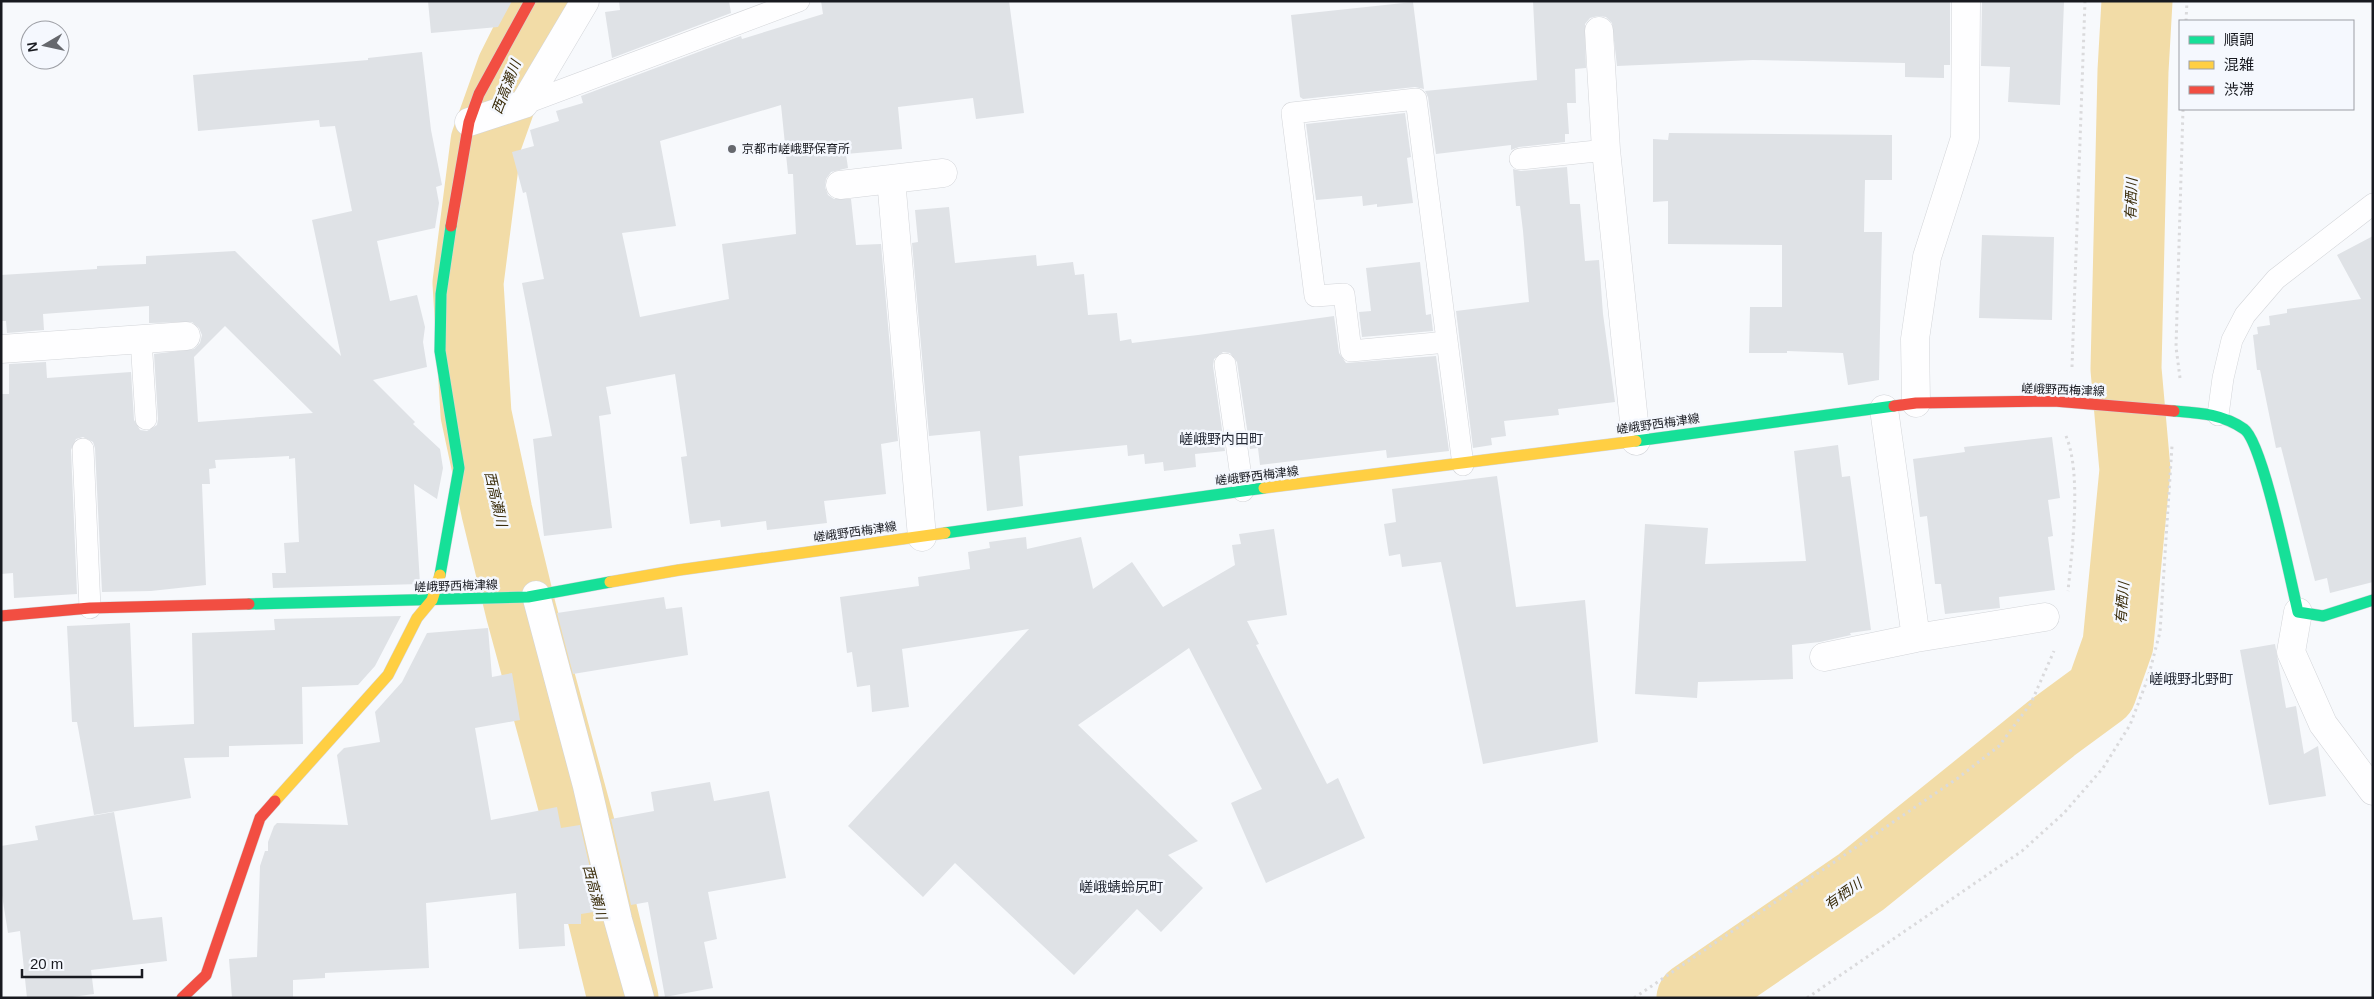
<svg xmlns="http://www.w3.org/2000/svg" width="2374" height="999" font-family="Arial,'Noto Sans JP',sans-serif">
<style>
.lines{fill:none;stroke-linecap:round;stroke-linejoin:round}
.river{stroke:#f2dca7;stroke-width:71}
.building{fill:#dfe2e6;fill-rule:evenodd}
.lane-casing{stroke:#d3d5d9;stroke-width:22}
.street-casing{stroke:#d3d5d9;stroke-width:29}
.fast-casing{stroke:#d3d5d9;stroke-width:12}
.slow-casing{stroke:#d3d5d9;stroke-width:12}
.jam-casing{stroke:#d3d5d9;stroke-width:12}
.path{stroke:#dadadc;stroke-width:3;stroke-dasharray:2.5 4;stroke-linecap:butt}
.lane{stroke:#fefeff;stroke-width:21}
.street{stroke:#fefeff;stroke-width:28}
.fast{stroke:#16e098;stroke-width:11}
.slow{stroke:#ffcf43;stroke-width:11}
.jam{stroke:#f24e42;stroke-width:11}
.poi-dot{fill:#66686d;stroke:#f5f8fe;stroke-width:2}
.labels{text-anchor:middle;stroke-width:5;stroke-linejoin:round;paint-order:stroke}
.poi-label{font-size:12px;fill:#181a20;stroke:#f5f8fe;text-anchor:start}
.street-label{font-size:12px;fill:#181a20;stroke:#f5f8fe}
.water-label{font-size:14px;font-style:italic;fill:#3b2d0b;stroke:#f5f8fe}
.neighbourhood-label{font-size:14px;fill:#272c38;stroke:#f5f8fe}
</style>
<rect width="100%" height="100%" fill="#f7f9fc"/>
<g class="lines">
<path class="river" d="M 546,1 L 512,69 L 486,142 L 468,283 L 476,414 L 497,512 L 521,611 L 593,876 L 623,998
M 1692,998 L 1861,882 L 2052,728 L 2101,692 L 2118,644 L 2135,470 L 2126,369 L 2133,71 L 2137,1"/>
</g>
<path class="building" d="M 428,1 L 512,1 L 498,27 L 431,33 Z
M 619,1 L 729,1 L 731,13 L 612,58 L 605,12 L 620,10 Z
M 821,1 L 1009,1 L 1024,113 L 976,119 L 973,98 L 898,107 L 902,149 L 846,154 L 848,168 L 831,172 L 826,179 L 825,187 L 828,195 L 834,199 L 851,199 L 856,245 L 881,244 L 898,441 L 881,444 L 886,494 L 824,501 L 827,523 L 767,530 L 766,521 L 721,527 L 720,520 L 690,524 L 681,457 L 687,456 L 675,374 L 606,387 L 611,414 L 599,416 L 612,528 L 544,536 L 533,439 L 552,436 L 522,283 L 544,279 L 526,192 L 523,193 L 512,152 L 534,146 L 530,130 L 559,121 L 556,111 L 583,103 L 581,96 L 741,36 L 742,39 L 823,14 ZM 781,105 L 788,174 L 793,174 L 796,234 L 722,244 L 729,299 L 640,317 L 622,233 L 676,226 L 660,141 Z
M 1533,1 L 1950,1 L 1950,65 L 1944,65 L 1944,78 L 1905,77 L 1905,63 L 1753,60 L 1617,66 L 1612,23 L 1606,17 L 1598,16 L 1590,18 L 1585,24 L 1586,68 L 1575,69 L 1576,103 L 1567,103 L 1569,134 L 1565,134 L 1565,142 L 1519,147 L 1511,150 L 1511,145 L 1436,154 L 1428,97 L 1425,91 L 1537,80 Z
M 1982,1 L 2064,2 L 2060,105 L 2008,102 L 2010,67 L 1981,66 Z
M 1413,2 L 1424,89 L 1415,87 L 1303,99 L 1300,97 L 1291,15 Z
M 422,52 L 431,130 L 442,185 L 436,187 L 439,203 L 435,228 L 377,241 L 390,301 L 417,295 L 425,327 L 423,342 L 427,367 L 373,380 L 415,422 L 413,424 L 440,449 L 443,468 L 437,499 L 414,484 L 420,584 L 273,588 L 272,573 L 286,573 L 284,543 L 299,542 L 295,458 L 289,459 L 289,456 L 215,460 L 216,468 L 209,469 L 210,484 L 202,484 L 206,585 L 151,591 L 102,592 L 95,448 L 93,442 L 83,437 L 76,439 L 71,450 L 77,594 L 14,598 L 13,573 L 1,574 L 1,394 L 9,394 L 9,364 L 46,362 L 47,378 L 131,372 L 134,420 L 140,430 L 147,431 L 157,425 L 158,419 L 154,354 L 194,349 L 200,343 L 202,335 L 199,328 L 192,322 L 149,323 L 149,306 L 43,314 L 44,330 L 7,333 L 6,321 L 1,321 L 1,275 L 97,269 L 97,266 L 146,264 L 146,256 L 235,251 L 341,356 L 312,220 L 352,211 L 335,126 L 320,127 L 319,120 L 198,131 L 193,75 L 368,60 L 368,58 ZM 225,326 L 313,413 L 198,422 L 194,357 Z
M 1405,113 L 1411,157 L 1407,158 L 1413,203 L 1377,207 L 1377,204 L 1363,206 L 1362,196 L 1316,200 L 1306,124 Z
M 1669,133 L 1892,135 L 1892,180 L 1865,180 L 1864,232 L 1882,232 L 1879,380 L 1848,385 L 1843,353 L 1787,351 L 1787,353 L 1749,353 L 1750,307 L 1782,307 L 1782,245 L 1668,244 L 1668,201 L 1653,202 L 1653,139 L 1668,140 Z
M 1567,167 L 1570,204 L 1580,204 L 1585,261 L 1599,260 L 1603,314 L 1615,402 L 1558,409 L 1559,415 L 1504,421 L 1506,436 L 1491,438 L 1492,445 L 1473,448 L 1456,311 L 1529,302 L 1523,231 L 1520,206 L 1516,206 L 1513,169 L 1521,171 Z
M 949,207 L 955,263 L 1036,255 L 1037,266 L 1073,262 L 1075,275 L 1084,274 L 1088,315 L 1117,313 L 1120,341 L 1131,339 L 1132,343 L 1198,335 L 1334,316 L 1339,353 L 1346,363 L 1436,356 L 1449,451 L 1387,458 L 1386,450 L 1260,465 L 1258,448 L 1250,449 L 1237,362 L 1230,353 L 1223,352 L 1214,359 L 1213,366 L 1225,451 L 1195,454 L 1196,467 L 1164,471 L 1163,462 L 1145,464 L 1144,454 L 1128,456 L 1127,445 L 1019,456 L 1023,506 L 987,511 L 980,431 L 929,436 L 912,243 L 918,242 L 915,210 Z
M 1982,235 L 2054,237 L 2052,320 L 1979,318 Z
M 2373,236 L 2373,582 L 2330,593 L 2327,578 L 2315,581 L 2281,447 L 2276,448 L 2260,370 L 2257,370 L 2253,335 L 2258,334 L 2257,327 L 2270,325 L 2269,316 L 2287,313 L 2287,309 L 2361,299 L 2337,255 Z
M 1420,262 L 1426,315 L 1431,314 L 1433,331 L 1362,337 L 1359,312 L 1371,311 L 1366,268 Z
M 2052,437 L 2060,498 L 2048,500 L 2053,536 L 2048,537 L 2055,590 L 1999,597 L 2000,608 L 1945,614 L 1941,584 L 1935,584 L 1927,516 L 1920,517 L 1913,459 L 1965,452 L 1964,447 Z
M 1838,445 L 1842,477 L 1850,476 L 1871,630 L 1850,633 L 1851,635 L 1820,642 L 1792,645 L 1793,679 L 1698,682 L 1697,698 L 1635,694 L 1645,524 L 1708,528 L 1705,564 L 1806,561 L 1794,451 Z
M 1497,476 L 1516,607 L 1585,600 L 1598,742 L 1483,764 L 1441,562 L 1402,567 L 1400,554 L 1389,556 L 1384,524 L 1396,522 L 1392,489 Z
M 1274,529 L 1287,615 L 1247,621 L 1259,644 L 1256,645 L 1327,784 L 1338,778 L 1365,838 L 1266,883 L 1231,803 L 1262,789 L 1189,648 L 1078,725 L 1198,841 L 1168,855 L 1203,888 L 1161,932 L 1137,909 L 1074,975 L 955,863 L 923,897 L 848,826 L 1029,629 L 902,649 L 909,707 L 872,712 L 870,685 L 857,687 L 852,652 L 847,653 L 840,597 L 919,586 L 918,577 L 970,569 L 968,552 L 990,548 L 989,542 L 1026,537 L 1027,549 L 1081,537 L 1093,589 L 1132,562 L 1163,607 L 1235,565 L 1232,545 L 1241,544 L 1239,534 Z
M 664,597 L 666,609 L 682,607 L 688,655 L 573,674 L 557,613 Z
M 401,616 L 375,666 L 358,685 L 302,687 L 303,744 L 229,746 L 229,757 L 184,758 L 191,798 L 94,815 L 77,722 L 72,722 L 67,626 L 130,623 L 134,727 L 194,724 L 192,633 L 275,630 L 274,619 Z
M 488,628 L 492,677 L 512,673 L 520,720 L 475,728 L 491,820 L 557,807 L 561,828 L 580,825 L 600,911 L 581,914 L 581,924 L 564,924 L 565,946 L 519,949 L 516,893 L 426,903 L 429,968 L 325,973 L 325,978 L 293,980 L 293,998 L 232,998 L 229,959 L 257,957 L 260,866 L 265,851 L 268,851 L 268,842 L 274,826 L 277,823 L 348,825 L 337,755 L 344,748 L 380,742 L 375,712 L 402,682 L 427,633 Z
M 2275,644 L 2286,708 L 2296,706 L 2304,754 L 2318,746 L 2326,796 L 2269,805 L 2240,650 Z
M 710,782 L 714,801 L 769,791 L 786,878 L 708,892 L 717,939 L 704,942 L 713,988 L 665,997 L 648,902 L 631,905 L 611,819 L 654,811 L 651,792 Z
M 114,812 L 133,920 L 162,917 L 167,961 L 91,970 L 94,994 L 65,998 L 27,998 L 20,931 L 8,933 L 1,889 L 1,846 L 38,840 L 35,826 Z"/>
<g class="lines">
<g class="lane-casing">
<path id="lane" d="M 524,104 L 799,1
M 1520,159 L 1606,150
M 141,339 L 146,419
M 1447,342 L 1351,351 L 1344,294 L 1315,296 L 1292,113 L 1416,99 L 1463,465
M 1225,364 L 1243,491
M 2218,415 L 2223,378 L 2232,340 L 2245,315 L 2276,279 L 2373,204
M 83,449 L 90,608"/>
</g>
<g class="street-casing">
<path id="street" d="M 1599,31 L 1606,150 L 1636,441
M 469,122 L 524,104 L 585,1
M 891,179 L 922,537
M 840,185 L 943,173
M 1,349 L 186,336
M 1916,403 L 1915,339 L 1927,257 L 1965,138 L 1966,1
M 1884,409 L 1916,638
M 536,595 L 587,786 L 618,920 L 640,998
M 2298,612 L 2291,652 L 2323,724 L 2373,791
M 1824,657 L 1916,638 L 2045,617"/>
</g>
<g class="fast-casing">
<path id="fast" d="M 2174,411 C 2200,413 2222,414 2244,429 C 2263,442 2291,583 2298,612 L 2323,616 L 2373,600
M 1636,441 L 1894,406
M 945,533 L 1264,488
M 440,575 L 459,468 L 440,351 L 441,294 L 451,226
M 249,604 L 528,597 L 610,582"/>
</g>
<g class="slow-casing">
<path id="slow" d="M 1264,488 L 1636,441
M 610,582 L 679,570 L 945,533
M 275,801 L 388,675 L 417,618 L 432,600 L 440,575"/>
</g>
<g class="jam-casing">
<path id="jam" d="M 451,226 L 469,122 L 479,94 L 530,1
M 1894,406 L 1916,403 L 2054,401 L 2174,411
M 1,616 L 90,608 L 249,604
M 182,998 L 206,975 L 260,818 L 275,801"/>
</g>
<path class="path" d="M 2186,21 L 2187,1
M 2072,367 L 2085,1
M 2180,378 L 2176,347 L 2183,109
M 2066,436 C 2082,474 2072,550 2068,591
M 1634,998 L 1958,778 L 1999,746 L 2031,703 L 2054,651
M 1807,998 L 2022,851 L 2064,813 L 2103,768 L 2130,725 L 2148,678 L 2160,632 L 2172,446"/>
<use href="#lane" class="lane"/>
<use href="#street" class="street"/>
<use href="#fast" class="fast"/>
<use href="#slow" class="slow"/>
<use href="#jam" class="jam"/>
</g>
<circle class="poi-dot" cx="732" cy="149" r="5"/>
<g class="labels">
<g class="poi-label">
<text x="742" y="153">京都市嵯峨野保育所</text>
</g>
<g class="street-label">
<text transform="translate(2063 390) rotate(2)" y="4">嵯峨野西梅津線</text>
<text transform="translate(1658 424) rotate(-8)" y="4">嵯峨野西梅津線</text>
<text transform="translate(1257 476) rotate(-7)" y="4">嵯峨野西梅津線</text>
<text transform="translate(855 532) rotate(-8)" y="4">嵯峨野西梅津線</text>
<text transform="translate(456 586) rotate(-2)" y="4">嵯峨野西梅津線</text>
</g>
<g class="water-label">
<text transform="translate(506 87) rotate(-69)" y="5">西高瀬川</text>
<text transform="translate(2131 199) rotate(-88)" y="5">有栖川</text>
<text transform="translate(496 499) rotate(77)" y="5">西高瀬川</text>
<text transform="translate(2122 603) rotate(-85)" y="5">有栖川</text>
<text transform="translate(595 892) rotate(75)" y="5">西高瀬川</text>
<text transform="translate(1843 894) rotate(-35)" y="5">有栖川</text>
</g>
<g class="neighbourhood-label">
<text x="1221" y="444">嵯峨野内田町</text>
<text x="2191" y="684">嵯峨野北野町</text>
<text x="1121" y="892">嵯峨蜻蛉尻町</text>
</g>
</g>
<rect width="2374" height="999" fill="none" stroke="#181a20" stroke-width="5"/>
<rect x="2179" y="20" width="175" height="90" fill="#f5f8fe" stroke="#9d9fa5"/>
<rect x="2189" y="36" width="25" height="8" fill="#16e098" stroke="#9d9fa5"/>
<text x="2224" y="45" font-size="15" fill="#181a20">順調</text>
<rect x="2189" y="61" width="25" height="8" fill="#ffcf43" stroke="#9d9fa5"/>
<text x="2224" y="70" font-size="15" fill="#181a20">混雑</text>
<rect x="2189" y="86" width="25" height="8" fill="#f24e42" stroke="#9d9fa5"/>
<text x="2224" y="95" font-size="15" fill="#181a20">渋滞</text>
<g transform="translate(45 45) rotate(261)"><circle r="24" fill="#f5f8fe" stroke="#9d9fa5"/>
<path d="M0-4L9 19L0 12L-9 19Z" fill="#66686d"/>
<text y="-8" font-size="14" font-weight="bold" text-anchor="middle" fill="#181a20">N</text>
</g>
<path d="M22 969v8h120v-8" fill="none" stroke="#181a20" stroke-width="2.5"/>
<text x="30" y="969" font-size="15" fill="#181a20" stroke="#f5f8fe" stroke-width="4" paint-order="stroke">20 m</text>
</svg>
